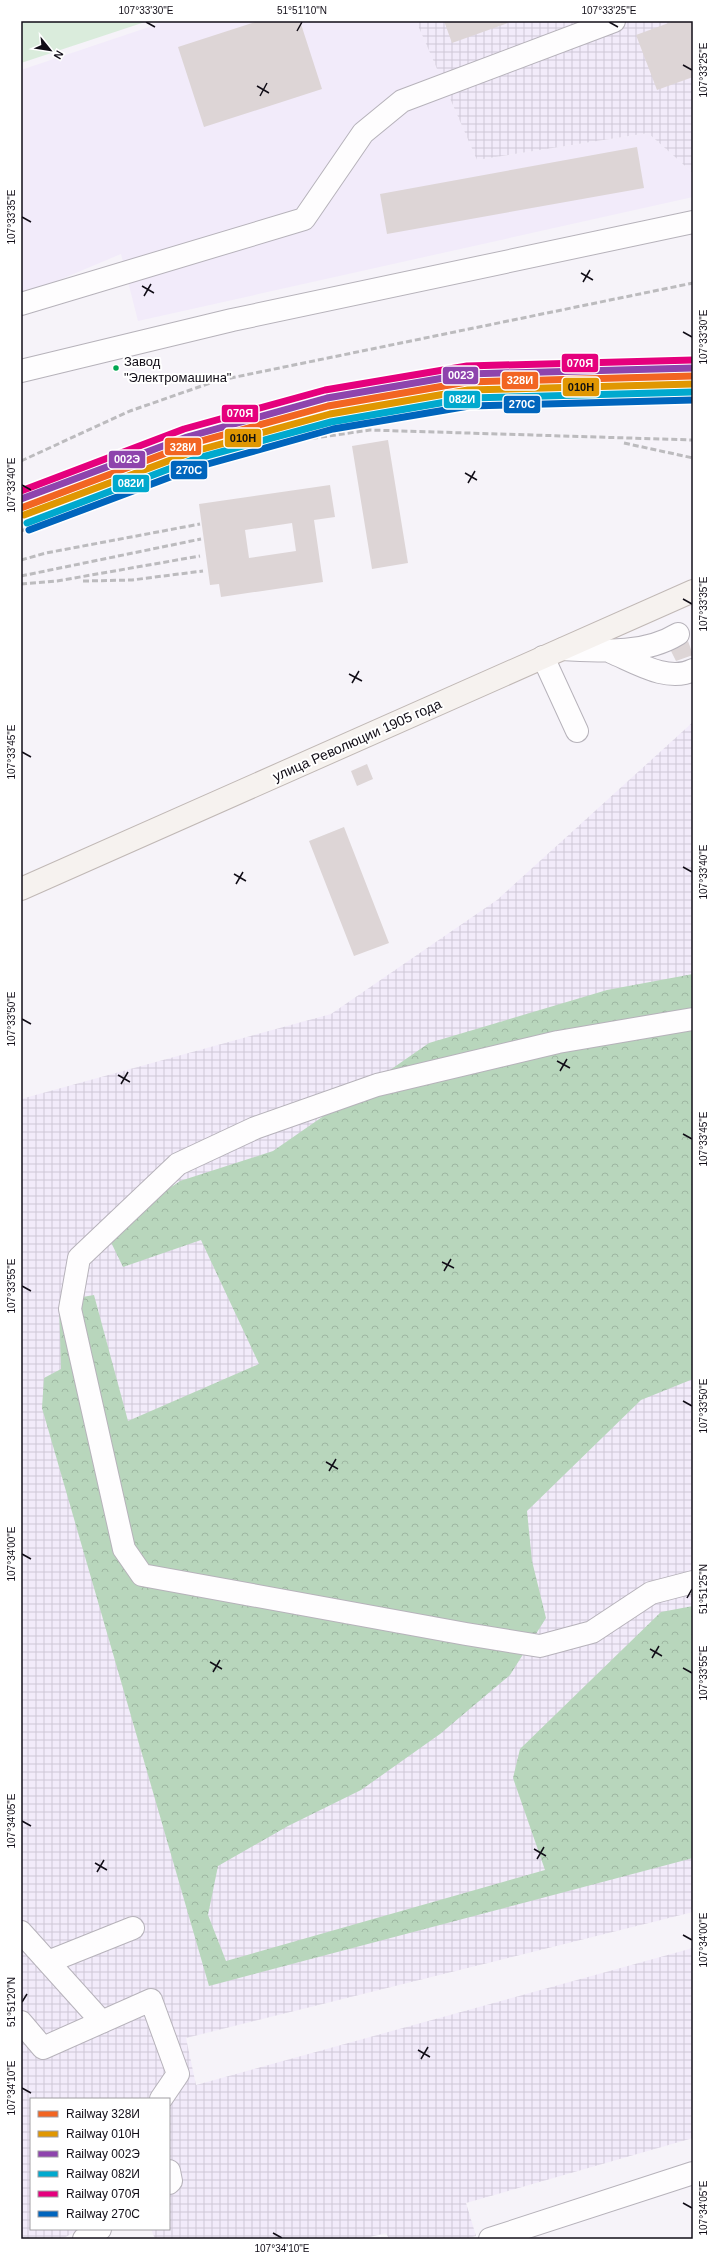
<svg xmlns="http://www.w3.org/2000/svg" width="714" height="2260" font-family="Arial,sans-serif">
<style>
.built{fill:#f2ebfa}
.industrial{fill:url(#industrial-grid)}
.grass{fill:#daecdc}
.forest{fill:url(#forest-crowns)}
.building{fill:#ddd5d6;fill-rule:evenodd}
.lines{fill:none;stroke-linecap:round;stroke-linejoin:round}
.minor-casing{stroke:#b6b2ba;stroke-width:24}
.major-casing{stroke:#c0b8b5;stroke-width:24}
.minor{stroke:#fefdfe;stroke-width:22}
.major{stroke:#f6f2ef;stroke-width:22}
.rail{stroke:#bcbbbe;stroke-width:3;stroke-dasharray:6 3;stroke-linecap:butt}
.rail-1-casing{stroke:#fff;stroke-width:10}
.rail-2-casing{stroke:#fff;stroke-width:10}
.rail-3-casing{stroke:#fff;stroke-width:10}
.rail-4-casing{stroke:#fff;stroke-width:10}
.rail-5-casing{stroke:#fff;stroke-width:10}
.rail-6-casing{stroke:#fff;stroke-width:10}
.rail-1{stroke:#f26522;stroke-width:7}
.rail-2{stroke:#e09702;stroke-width:7}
.rail-3{stroke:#8e44ad;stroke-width:7}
.rail-4{stroke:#00a9ce;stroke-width:7}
.rail-5{stroke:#e5007d;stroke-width:7}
.rail-6{stroke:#0065bd;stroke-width:7}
.ticks{fill:none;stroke:#110d17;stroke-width:1.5}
.bus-dot{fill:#00a651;stroke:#fff;stroke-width:1.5}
.labels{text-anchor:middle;stroke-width:4;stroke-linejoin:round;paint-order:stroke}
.bus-label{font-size:13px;fill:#110d17;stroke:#fff;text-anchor:start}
.street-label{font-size:14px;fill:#110d17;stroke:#fff}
.line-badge{stroke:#fff;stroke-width:1.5}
.badge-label{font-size:11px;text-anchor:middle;font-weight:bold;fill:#fff}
.pale-badge-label{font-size:11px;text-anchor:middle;font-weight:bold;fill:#111}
.neatline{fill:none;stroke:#110d17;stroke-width:1.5}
.ticks-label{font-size:10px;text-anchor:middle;fill:#110d17}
</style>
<defs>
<pattern id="industrial-grid" width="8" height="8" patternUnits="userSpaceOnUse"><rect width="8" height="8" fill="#f2ebfa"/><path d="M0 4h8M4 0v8" fill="none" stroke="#cec8d6"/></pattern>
<pattern id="forest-crowns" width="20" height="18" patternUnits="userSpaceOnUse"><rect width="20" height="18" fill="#b8d6bc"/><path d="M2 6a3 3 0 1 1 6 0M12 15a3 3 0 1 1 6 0" fill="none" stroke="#9db6a1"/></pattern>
</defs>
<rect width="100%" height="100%" fill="#f6f3f9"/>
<path class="built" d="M 160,21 L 416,21 L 477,160 L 648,133 L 693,173 L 693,197 L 138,321 L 121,254 L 21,296 L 21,70 L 155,25 Z"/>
<path class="industrial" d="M 416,21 L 693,21 L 693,173 L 648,133 L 477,160 Z
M 693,722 L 693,1912 L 186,2038 L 196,2085 L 693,1948 L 693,2138 L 466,2203 L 476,2236 L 465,2239 L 389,2239 L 386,2233 L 362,2239 L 155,2239 L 151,2229 L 169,2229 L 169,2099 L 31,2099 L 31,2229 L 80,2229 L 62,2239 L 21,2239 L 21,1099 L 331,1014 L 497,900 Z"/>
<path class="grass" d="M 21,21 L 148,21 L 21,63 Z"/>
<path class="forest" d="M 693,974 L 693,1379 L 641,1400 L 527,1511 L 532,1561 L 546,1618 L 510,1675 L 440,1734 L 361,1790 L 288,1826 L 218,1866 L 208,1915 L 226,1961 L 545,1870 L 513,1778 L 520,1749 L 661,1612 L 693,1606 L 693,1858 L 209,1986 L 42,1408 L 44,1378 L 61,1369 L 59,1301 L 94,1295 L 128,1421 L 259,1364 L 201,1240 L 123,1267 L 106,1232 L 180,1181 L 273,1151 L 429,1043 L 607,990 Z"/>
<path class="building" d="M 258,21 L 300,21 L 322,89 L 204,127 L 178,47 Z
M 444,21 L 508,21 L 508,23 L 452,43 Z
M 674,21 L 693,21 L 693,77 L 657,90 L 636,35 Z
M 637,147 L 644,188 L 387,234 L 380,194 Z
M 388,440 L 408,563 L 372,569 L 352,446 Z
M 330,485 L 335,517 L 314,520 L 323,582 L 221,597 L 219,584 L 210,585 L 199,504 ZM 292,523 L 296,551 L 249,558 L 245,530 Z
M 688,641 L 693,655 L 676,661 L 671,651 Z
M 367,764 L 373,779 L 357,786 L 351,771 Z
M 344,827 L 389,943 L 354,956 L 309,841 Z"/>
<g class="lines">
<g class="minor-casing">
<path id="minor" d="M 21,304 L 304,219 L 363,133 L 402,101 L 614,21
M 21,371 L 232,320 L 693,222
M 563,649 C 601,651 644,655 678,634
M 611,652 C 635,662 668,683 693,670
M 543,657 L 577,731
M 693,1019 L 558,1042 L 377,1085 L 255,1128 L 178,1164 L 79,1258 L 70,1309 L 124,1549 L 142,1575 L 466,1634 L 540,1646 L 592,1632 L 651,1593 L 693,1582
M 21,1932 L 102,2022
M 48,1962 L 133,1928
M 21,2022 L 43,2048 L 151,2000 L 178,2074 L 161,2099
M 169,2171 L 171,2181 L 169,2183
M 84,2239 L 100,2229
M 490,2239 L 693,2173"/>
</g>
<g class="major-casing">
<path id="major" d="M 21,889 L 693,591"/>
</g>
<use href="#minor" class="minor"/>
<use href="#major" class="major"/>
<path class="rail" d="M 624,443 L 693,458
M 21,461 L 130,411 L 216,381 L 693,283
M 21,531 L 171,475 L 287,442 L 370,430 L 693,440
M 21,560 L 46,553 L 200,524
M 21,576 L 201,539
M 83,581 L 132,580 L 203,571
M 21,584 L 57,581 L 200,556"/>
<g class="rail-1-casing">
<path id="rail-1" d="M 21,508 L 190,444 L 328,406 L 467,382 L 693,376"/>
</g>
<g class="rail-2-casing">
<path id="rail-2" d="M 24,515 L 192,452 L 330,414 L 468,390 L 693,384"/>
</g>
<g class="rail-3-casing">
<path id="rail-3" d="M 21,499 L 187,437 L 327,398 L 467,374 L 693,368"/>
</g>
<g class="rail-4-casing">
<path id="rail-4" d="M 27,523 L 195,459 L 331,422 L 469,398 L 693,392"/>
</g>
<g class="rail-5-casing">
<path id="rail-5" d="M 21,491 L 184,429 L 325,390 L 467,366 L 693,360"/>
</g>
<g class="rail-6-casing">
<path id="rail-6" d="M 29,530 L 197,467 L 333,429 L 469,406 L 693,400"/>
</g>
<use href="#rail-1" class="rail-1"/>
<use href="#rail-2" class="rail-2"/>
<use href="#rail-3" class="rail-3"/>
<use href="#rail-4" class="rail-4"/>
<use href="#rail-5" class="rail-5"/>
<use href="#rail-6" class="rail-6"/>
</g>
<path class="ticks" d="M 146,22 L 155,27M 609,22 L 618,27M 297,31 L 302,22M 683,65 L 692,70M 257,86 L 269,93M 260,96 L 267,83M 22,217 L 31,222M 581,273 L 593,280M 583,282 L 590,270M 142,286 L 154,293M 144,296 L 151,284M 683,332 L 692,337M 465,473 L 477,480M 468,483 L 475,471M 22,485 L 31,490M 683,599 L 692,604M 349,674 L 362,681M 352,683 L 359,671M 22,752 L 31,757M 683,867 L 692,872M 234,874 L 246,881M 236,884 L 243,872M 22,1019 L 31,1024M 557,1061 L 570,1068M 560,1071 L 567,1059M 118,1075 L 130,1082M 121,1084 L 128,1072M 683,1134 L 692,1139M 442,1262 L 454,1268M 444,1271 L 451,1259M 22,1286 L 31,1291M 683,1401 L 692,1406M 326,1462 L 338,1469M 329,1471 L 336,1459M 22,1554 L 31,1559M 687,1598 L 692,1589M 650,1649 L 662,1656M 652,1658 L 659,1646M 210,1662 L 222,1669M 683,1668 L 692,1673M 213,1672 L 220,1660M 22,1821 L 31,1826M 534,1849 L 546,1856M 537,1859 L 544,1847M 95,1863 L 107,1870M 97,1872 L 104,1860M 683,1935 L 692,1940M 22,2002 L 27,1994M 418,2050 L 430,2057M 421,2059 L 428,2047M 22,2088 L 31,2093M 683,2203 L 692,2208M 273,2233 L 282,2238"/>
<circle class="bus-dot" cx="116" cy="368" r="3.5"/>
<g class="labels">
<g class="bus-label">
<text x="124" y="366">Завод<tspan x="124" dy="16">"Электромашина"</tspan></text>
</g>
<g class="street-label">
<text transform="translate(357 740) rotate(-24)" y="5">улица Революции 1905 года</text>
</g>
</g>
<g class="line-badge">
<rect x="561" y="353" width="38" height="20" rx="4" fill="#e5007d"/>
<rect x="442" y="366" width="37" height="19" rx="4" fill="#8e44ad"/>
<rect x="501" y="371" width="38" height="19" rx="4" fill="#f26522"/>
<rect x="562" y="377" width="38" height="20" rx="4" fill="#e09702"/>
<rect x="443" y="390" width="38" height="19" rx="4" fill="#00a9ce"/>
<rect x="503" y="395" width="38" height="19" rx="4" fill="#0065bd"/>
<rect x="221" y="404" width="38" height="19" rx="4" fill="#e5007d"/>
<rect x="224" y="428" width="38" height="20" rx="4" fill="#e09702"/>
<rect x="164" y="437" width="38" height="19" rx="4" fill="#f26522"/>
<rect x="108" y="450" width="38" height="19" rx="4" fill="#8e44ad"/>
<rect x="170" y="460" width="38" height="20" rx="4" fill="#0065bd"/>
<rect x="112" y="474" width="38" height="19" rx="4" fill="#00a9ce"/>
</g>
<g class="badge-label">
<text x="580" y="367">070Я</text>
<text x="461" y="379">002Э</text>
<text x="520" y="384">328И</text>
<text x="462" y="403">082И</text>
<text x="522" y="408">270С</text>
<text x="240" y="417">070Я</text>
<text x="183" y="451">328И</text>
<text x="127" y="463">002Э</text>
<text x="189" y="474">270С</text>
<text x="131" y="487">082И</text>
</g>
<g class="pale-badge-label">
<text x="581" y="391">010Н</text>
<text x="243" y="442">010Н</text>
</g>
<rect width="714" height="2260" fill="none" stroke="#ffffff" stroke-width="44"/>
<rect x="30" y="2098" width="140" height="132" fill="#ffffff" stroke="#a09ea2"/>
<rect x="38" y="2111" width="20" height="6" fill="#f26522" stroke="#a09ea2"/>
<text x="66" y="2118" font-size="12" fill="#110d17">Railway 328И</text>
<rect x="38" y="2131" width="20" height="6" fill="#e09702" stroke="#a09ea2"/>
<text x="66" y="2138" font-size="12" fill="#110d17">Railway 010Н</text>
<rect x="38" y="2151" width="20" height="6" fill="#8e44ad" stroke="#a09ea2"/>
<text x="66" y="2158" font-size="12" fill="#110d17">Railway 002Э</text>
<rect x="38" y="2171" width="20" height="6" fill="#00a9ce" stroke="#a09ea2"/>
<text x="66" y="2178" font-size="12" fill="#110d17">Railway 082И</text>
<rect x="38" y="2191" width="20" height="6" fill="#e5007d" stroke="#a09ea2"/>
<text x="66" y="2198" font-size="12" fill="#110d17">Railway 070Я</text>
<rect x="38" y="2211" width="20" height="6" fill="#0065bd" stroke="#a09ea2"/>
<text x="66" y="2218" font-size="12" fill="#110d17">Railway 270С</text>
<g transform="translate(50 50) rotate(120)" stroke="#ffffff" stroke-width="3" paint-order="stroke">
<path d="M0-3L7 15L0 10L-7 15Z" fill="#110d17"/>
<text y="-6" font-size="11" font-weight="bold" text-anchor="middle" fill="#110d17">N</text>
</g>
<rect x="22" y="22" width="670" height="2216" class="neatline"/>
<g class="ticks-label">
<text x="146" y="14">107°33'30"E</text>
<text x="302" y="14">51°51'10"N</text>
<text x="609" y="14">107°33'25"E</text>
<text transform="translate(703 70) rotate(-90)" y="4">107°33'25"E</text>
<text transform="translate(11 217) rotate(-90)" y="4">107°33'35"E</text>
<text transform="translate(703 337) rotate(-90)" y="4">107°33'30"E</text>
<text transform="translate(11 485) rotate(-90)" y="4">107°33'40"E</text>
<text transform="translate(703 604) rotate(-90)" y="4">107°33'35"E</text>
<text transform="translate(11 752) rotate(-90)" y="4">107°33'45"E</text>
<text transform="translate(703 872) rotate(-90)" y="4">107°33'40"E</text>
<text transform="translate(11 1019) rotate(-90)" y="4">107°33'50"E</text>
<text transform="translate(703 1139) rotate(-90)" y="4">107°33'45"E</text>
<text transform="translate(11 1286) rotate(-90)" y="4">107°33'55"E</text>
<text transform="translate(703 1406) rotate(-90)" y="4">107°33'50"E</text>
<text transform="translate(11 1554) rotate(-90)" y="4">107°34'00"E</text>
<text transform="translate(703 1589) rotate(-90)" y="4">51°51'25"N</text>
<text transform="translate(703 1673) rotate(-90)" y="4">107°33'55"E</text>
<text transform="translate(11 1821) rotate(-90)" y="4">107°34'05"E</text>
<text transform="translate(703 1940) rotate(-90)" y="4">107°34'00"E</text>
<text transform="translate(11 2002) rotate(-90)" y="4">51°51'20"N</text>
<text transform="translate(11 2088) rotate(-90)" y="4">107°34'10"E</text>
<text transform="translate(703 2208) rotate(-90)" y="4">107°34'05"E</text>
<text x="282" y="2252">107°34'10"E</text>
</g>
</svg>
